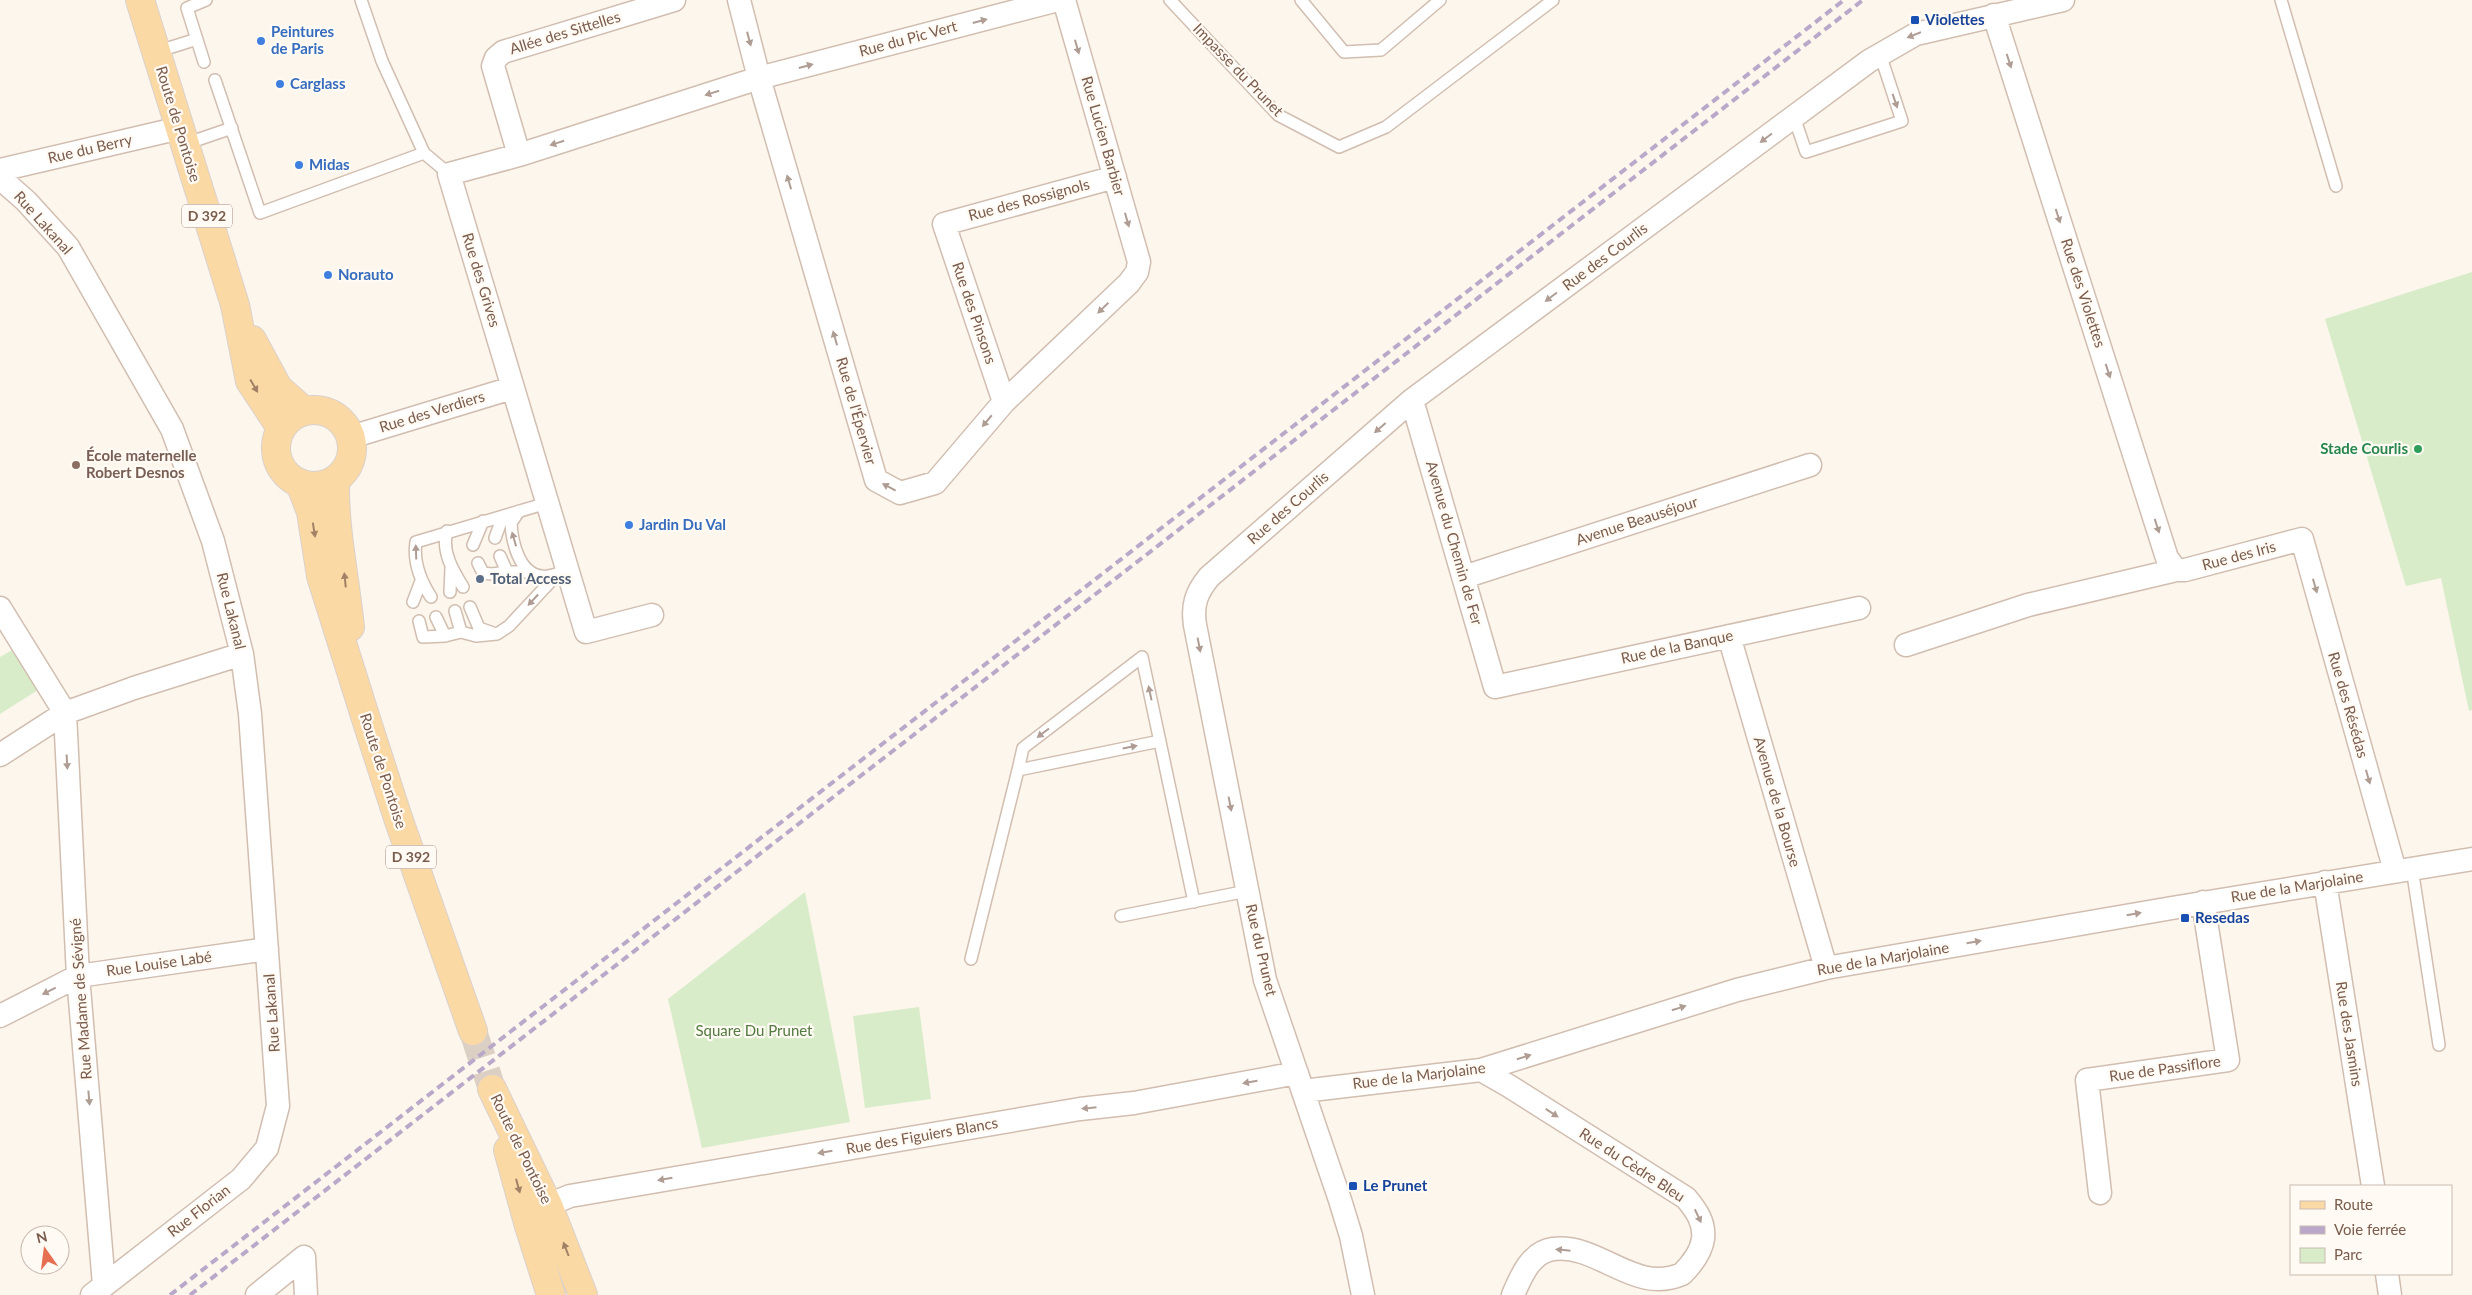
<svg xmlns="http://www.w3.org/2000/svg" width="2472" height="1295" font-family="Lato,sans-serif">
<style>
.green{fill:#d8ecc9}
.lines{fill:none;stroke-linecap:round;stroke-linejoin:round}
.primary-tunnel{stroke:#dcd0c4;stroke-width:28;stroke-dasharray:28 14;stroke-linecap:butt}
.service-casing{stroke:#d1beb0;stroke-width:14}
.minor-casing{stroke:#d1beb0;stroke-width:25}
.primary-casing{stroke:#dad1cd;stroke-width:30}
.service{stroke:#fff;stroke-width:11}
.minor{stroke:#fff;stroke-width:22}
.primary{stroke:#fbd9a5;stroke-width:28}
.rail{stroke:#b9a8c9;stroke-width:4;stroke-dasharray:8 5;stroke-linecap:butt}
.oneway{fill:#af9d94}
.oneway2{fill:#a18267}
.transit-dot{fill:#1a4fb4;stroke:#fffaf3;stroke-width:2}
.shop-dot{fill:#3f7fe0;stroke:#fffaf3;stroke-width:2}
.leisure-dot{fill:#2e9e5b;stroke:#fffaf3;stroke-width:2}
.education-dot{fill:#8d6e63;stroke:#fffaf3;stroke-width:2}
.service-dot{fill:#5c6f8a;stroke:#fffaf3;stroke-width:2}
.labels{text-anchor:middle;stroke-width:4.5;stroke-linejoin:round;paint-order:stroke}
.shield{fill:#fffaf3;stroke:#a28b7f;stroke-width:1}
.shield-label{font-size:14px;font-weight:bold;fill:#7a5c4d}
.transit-label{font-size:15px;font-weight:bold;fill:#164399;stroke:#fffaf3;text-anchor:start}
.shop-label{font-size:15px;font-weight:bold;fill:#366cbe;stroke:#fffaf3;text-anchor:start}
.street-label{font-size:15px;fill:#7a5c4d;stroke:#fffaf3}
.leisure-label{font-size:15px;font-weight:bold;fill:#27864d;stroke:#fffaf3;text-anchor:end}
.education-label{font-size:15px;font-weight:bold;fill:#785e54;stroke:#fffaf3;text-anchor:start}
.service-label{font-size:15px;font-weight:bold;fill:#4e5e75;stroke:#fffaf3;text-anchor:start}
.park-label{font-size:15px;fill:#537a41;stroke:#fffaf3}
</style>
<rect width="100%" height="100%" fill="#fdf6ec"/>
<path class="green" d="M 2472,272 L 2472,710 L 2469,711 L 2441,578 L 2406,586 L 2325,319 Z
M 12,650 L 38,690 L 0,714 L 0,657 Z
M 805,892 L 850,1122 L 702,1148 L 668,999 Z
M 919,1007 L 931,1099 L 865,1108 L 853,1016 Z"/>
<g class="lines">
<path class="primary-tunnel" d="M 473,1031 L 492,1089"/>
<g class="service-casing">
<path id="service" d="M 361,0 L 382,61 L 424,153 L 449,174
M 1170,0 L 1278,115 L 1339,147 L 1386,127 L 1553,0
M 1301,0 L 1344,52 L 1381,50 L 1440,0
M 2281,0 L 2336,186
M 156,52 L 197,39
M 204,62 L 187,8 L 206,0
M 215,80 L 260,213 L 424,153
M 1794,117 L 1806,152 L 1902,121 L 1880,54
M 185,144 L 232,128
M 519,511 L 511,523 C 512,542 519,574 542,576 C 546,577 553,575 557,574
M 447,531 C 441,551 453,571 463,587
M 495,538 L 503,516
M 473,545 L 483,521
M 500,556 L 507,572 L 528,572
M 478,563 L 483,573 L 492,574 L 507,572
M 450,592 L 451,568
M 431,597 C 420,580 413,562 416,542 L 547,503
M 413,602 L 421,581
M 470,607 L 479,628 L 493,633
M 455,611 L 461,632
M 436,617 L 445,636
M 419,621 L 423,637 L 445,636 L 461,632 L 476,636 L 497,634 L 509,626 L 566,565
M 1160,741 L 1018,770 L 1023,748 L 1142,657 L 1194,902
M 2412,868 L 2439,1045
M 1121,916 L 1247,891
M 971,959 L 1018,770"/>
</g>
<g class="minor-casing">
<path id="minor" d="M 739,0 L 759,78 L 876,480 L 900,493 L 935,483 L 1004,402 L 1129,283 L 1137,272 L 1139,262 L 1064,0
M 1994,15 L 2167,558 L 2176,570
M 519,155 L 493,66 L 496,58 L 503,52 L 674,0
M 0,170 L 180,128
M 0,178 L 26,201 L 68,247 L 172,429 L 213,541 L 242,654 L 250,714 L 278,1106 L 267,1148 L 241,1179 L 92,1295
M 1412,400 L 1495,687 L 1859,608
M 1004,402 L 944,224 L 1115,177
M 351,437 L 512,388
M 1464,577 L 1810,465
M 0,608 L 65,713 L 134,688 L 242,654
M 652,615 L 586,632 L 449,174 L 519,155 L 759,78 L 1058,0
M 1729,636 L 1826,968
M 1906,645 L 2028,605 L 2176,570 L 2185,570 L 2302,539 L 2395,871
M 0,755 L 65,713 L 78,976 L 104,1285
M 2325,882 L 2373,1186
M 0,1016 L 78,976 L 267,949
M 1481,1070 L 1509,1086 L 1686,1198 C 1696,1210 1705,1222 1703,1239 C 1701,1253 1692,1264 1682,1274 C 1634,1295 1599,1243 1553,1249 C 1531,1252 1521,1276 1513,1295
M 1303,1091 L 1481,1070 L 1737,990 L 1826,968 L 2172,908 L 2472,859
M 2100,1193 L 2087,1080 L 2228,1060 L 2203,902
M 548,1205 L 570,1196 L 1080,1109 L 1134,1103 L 1297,1073
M 304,1257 L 306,1295
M 2387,1274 L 2390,1295
M 257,1295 L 304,1257
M 1363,1295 L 1351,1236 L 1340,1200 L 1265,980 L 1195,625 C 1192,605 1196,593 1209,577 L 1412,400 L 1869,61 L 1916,34 L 2063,0"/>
</g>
<g class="primary-casing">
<path id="primary" d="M 140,0 L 235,305 L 250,381 L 281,428
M 252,340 L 278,388 L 304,411
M276 448a38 38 0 1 1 76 0a38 38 0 1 1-76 0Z
M 335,480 C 334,529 345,578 350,627
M 300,483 L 311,512 L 321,576 L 366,719 L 398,818 L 473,1031
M 492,1089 L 548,1205 L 583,1295
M 508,1150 L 529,1226 L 551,1295"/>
</g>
<use href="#service" class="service"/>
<use href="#minor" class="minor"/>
<use href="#primary" class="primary"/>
<path class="rail" d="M 170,1295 L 1844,0
M 190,1295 L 1863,0"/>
</g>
<defs><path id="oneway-solid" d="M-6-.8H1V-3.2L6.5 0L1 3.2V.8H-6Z" transform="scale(1.25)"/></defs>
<g class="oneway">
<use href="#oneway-solid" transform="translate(980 21) rotate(-15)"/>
<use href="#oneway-solid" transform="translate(1914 35) rotate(158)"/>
<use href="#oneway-solid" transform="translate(749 39) rotate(75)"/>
<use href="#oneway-solid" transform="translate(1077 47) rotate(74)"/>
<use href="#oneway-solid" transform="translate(2009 61) rotate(72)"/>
<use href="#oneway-solid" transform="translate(806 66) rotate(-15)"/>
<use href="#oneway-solid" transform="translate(712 93) rotate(162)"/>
<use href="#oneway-solid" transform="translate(1895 101) rotate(71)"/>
<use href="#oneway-solid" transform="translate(1766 138) rotate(143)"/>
<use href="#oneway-solid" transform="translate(557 143) rotate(162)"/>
<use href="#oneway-solid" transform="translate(789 182) rotate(-106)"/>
<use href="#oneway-solid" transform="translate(2058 216) rotate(72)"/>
<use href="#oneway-solid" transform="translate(1127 220) rotate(74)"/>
<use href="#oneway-solid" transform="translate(1551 297) rotate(143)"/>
<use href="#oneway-solid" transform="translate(1103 308) rotate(136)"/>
<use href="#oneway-solid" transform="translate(835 338) rotate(-106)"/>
<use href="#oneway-solid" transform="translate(2108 371) rotate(72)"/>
<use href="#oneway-solid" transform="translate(987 421) rotate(130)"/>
<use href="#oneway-solid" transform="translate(1380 428) rotate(139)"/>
<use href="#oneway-solid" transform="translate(889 487) rotate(-152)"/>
<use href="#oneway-solid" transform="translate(2157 526) rotate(72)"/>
<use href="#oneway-solid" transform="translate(514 539) rotate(-106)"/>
<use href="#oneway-solid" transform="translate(416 552) rotate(-92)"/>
<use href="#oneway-solid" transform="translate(2315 586) rotate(74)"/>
<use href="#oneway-solid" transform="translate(533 600) rotate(133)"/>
<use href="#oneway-solid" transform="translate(1199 645) rotate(79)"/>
<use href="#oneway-solid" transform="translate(1150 693) rotate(-102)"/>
<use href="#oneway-solid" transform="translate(1043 733) rotate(143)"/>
<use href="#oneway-solid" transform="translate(1130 747) rotate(-11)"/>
<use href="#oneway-solid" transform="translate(67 762) rotate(87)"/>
<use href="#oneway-solid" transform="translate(2368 777) rotate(74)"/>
<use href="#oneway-solid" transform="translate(1230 804) rotate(79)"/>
<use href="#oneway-solid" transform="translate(2134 914) rotate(-10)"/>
<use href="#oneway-solid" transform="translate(1974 942) rotate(-10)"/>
<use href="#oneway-solid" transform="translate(49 991) rotate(153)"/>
<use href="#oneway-solid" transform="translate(1679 1008) rotate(-17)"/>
<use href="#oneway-solid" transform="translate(1524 1057) rotate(-17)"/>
<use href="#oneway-solid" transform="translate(1250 1082) rotate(170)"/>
<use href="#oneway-solid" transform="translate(89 1098) rotate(85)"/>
<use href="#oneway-solid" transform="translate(1089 1108) rotate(174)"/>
<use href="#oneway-solid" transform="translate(1552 1113) rotate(33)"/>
<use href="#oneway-solid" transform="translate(825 1152) rotate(170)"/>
<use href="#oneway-solid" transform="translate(665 1179) rotate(170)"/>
<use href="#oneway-solid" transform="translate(1698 1216) rotate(65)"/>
<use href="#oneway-solid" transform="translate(1563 1250) rotate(-174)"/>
</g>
<g class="oneway2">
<use href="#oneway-solid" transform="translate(254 386) rotate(60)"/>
<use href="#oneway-solid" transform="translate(314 530) rotate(81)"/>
<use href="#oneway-solid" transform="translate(345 580) rotate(-96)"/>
<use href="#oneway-solid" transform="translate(518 1186) rotate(75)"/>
<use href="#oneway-solid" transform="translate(566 1249) rotate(-111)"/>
</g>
<g class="transit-dot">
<rect x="1910" y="15" width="10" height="10" rx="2.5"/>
<rect x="2180" y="913" width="10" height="10" rx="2.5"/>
<rect x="1348" y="1181" width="10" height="10" rx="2.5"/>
</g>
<g class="shop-dot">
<circle cx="261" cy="41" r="5"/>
<circle cx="280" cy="84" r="5"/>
<circle cx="299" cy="165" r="5"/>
<circle cx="328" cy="275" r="5"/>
<circle cx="629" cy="525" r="5"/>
</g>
<circle class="leisure-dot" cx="2418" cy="449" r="5"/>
<circle class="education-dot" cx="76" cy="465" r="5"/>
<circle class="service-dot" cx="480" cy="579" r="5"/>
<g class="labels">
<g class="shield">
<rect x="182" y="204.5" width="50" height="23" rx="4"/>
<rect x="386" y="845.5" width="50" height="23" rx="4"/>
</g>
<g class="shield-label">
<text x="207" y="221">D 392</text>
<text x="411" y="862">D 392</text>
</g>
<g class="transit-label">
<text x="1925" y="25">Violettes</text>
<text x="2195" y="923">Resedas</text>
<text x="1363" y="1191">Le Prunet</text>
</g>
<g class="shop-label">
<text x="271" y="37">Peintures<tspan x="271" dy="17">de Paris</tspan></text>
<text x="290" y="89">Carglass</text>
<text x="309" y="170">Midas</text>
<text x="338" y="280">Norauto</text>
<text x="639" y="530">Jardin Du Val</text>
</g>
<g class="street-label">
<text transform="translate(565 33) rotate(-17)" y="5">Allée des Sittelles</text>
<text transform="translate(908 39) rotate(-15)" y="5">Rue du Pic Vert</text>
<text transform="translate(1238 70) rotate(46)" y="5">Impasse du Prunet</text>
<text transform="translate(178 124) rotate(73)" y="5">Route de Pontoise</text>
<text transform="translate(1103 136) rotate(74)" y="5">Rue Lucien Barbier</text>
<text transform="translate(90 149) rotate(-13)" y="5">Rue du Berry</text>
<text transform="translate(1029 200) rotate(-15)" y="5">Rue des Rossignols</text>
<text transform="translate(43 223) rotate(48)" y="5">Rue Lakanal</text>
<text transform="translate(1605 257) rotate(-37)" y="5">Rue des Courlis</text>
<text transform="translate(481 280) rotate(73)" y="5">Rue des Grives</text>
<text transform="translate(2083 293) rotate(72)" y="5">Rue des Violettes</text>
<text transform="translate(974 313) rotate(71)" y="5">Rue des Pinsons</text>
<text transform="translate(856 411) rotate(74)" y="5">Rue de l'Épervier</text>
<text transform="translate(432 412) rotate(-17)" y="5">Rue des Verdiers</text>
<text transform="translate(1288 508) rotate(-41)" y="5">Rue des Courlis</text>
<text transform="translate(1637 521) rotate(-18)" y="5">Avenue Beauséjour</text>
<text transform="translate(1454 543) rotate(74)" y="5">Avenue du Chemin de Fer</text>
<text transform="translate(2239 556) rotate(-15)" y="5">Rue des Iris</text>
<text transform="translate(231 611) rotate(76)" y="5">Rue Lakanal</text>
<text transform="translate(1677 647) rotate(-12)" y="5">Rue de la Banque</text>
<text transform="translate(2348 705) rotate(74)" y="5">Rue des Résédas</text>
<text transform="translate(383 771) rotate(72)" y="5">Route de Pontoise</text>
<text transform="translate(1777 802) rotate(74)" y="5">Avenue de la Bourse</text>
<text transform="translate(2297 887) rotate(-9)" y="5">Rue de la Marjolaine</text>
<text transform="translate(1261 950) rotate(77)" y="5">Rue du Prunet</text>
<text transform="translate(1883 959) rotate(-10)" y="5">Rue de la Marjolaine</text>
<text transform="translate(159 964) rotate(-8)" y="5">Rue Louise Labé</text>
<text transform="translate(81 999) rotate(-94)" y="5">Rue Madame de Sévigné</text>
<text transform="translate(272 1013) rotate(-94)" y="5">Rue Lakanal</text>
<text transform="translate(2349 1034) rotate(81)" y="5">Rue des Jasmins</text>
<text transform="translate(2165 1069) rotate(-8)" y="5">Rue de Passiflore</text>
<text transform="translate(1419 1076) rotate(-7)" y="5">Rue de la Marjolaine</text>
<text transform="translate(922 1136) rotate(-10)" y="5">Rue des Figuiers Blancs</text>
<text transform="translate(521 1149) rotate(64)" y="5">Route de Pontoise</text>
<text transform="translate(1632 1165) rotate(33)" y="5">Rue du Cèdre Bleu</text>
<text transform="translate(199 1211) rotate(-38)" y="5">Rue Florian</text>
</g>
<g class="leisure-label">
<text x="2408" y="454">Stade Courlis</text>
</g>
<g class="education-label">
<text x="86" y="461">École maternelle<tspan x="86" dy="17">Robert Desnos</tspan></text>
</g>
<g class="service-label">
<text x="490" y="584">Total Access</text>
</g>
<g class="park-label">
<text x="754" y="1036">Square Du Prunet</text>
</g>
</g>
<rect x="2290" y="1185" width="162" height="90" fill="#fffaf3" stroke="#cabbb1"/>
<rect x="2300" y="1201" width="25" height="8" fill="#fbd9a5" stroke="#cabbb1"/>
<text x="2334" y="1210" font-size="15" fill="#7a5c4d">Route</text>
<rect x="2300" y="1226" width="25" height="8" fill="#b9a8c9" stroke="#cabbb1"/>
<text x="2334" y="1235" font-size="15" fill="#7a5c4d">Voie ferrée</text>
<rect x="2300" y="1248" width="25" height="15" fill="#d8ecc9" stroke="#cabbb1"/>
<text x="2334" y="1260" font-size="15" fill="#7a5c4d">Parc</text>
<g transform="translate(45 1250) rotate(346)"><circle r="24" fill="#fffaf3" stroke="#cabbb1"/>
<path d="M0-4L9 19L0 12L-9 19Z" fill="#e76f51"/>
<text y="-8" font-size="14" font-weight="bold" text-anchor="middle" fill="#7a5c4d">N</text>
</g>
</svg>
